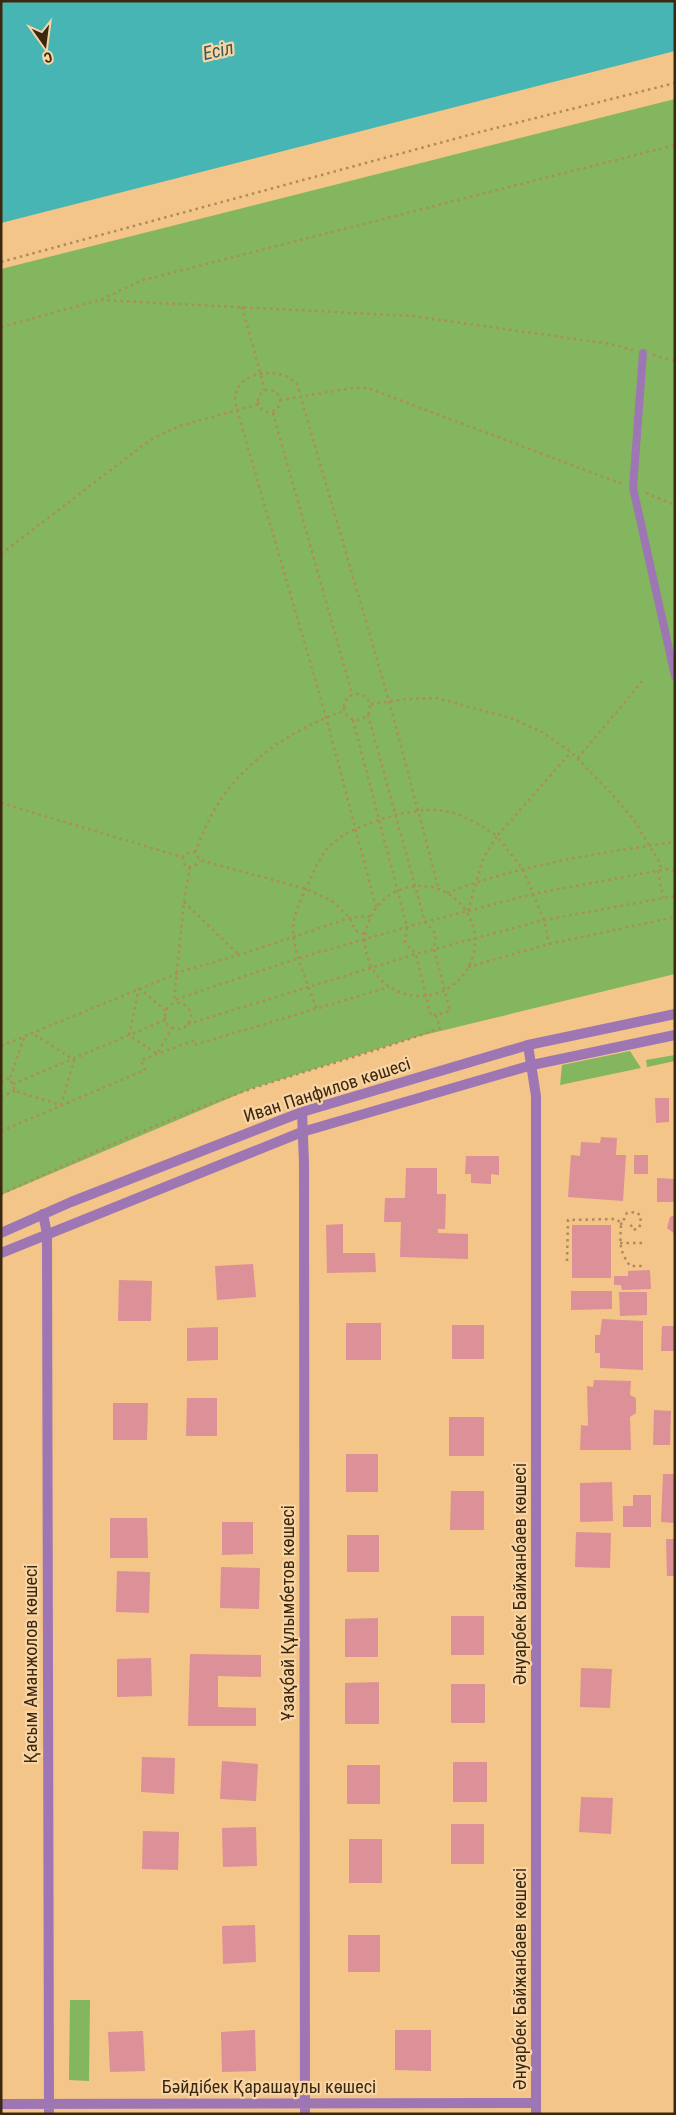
<svg xmlns="http://www.w3.org/2000/svg" width="676" height="2115" font-family="'Roboto Condensed',sans-serif">
<style>
.green{fill:#83b65e}
.water{fill:#46b5b3}
.building{fill:#dc9097}
.lines{fill:none;stroke-linecap:round;stroke-linejoin:round}
.path{stroke:#af8b5b;stroke-width:2.5;stroke-dasharray:2.5 4;stroke-linecap:butt}
.service{stroke:#9e76b4;stroke-width:8}
.minor{stroke:#9e76b4;stroke-width:10}
.tertiary{stroke:#9e76b4;stroke-width:10}
.labels{text-anchor:middle;stroke-width:4.5;stroke-linejoin:round;paint-order:stroke}
.street-label{font-size:18px;fill:#3a280f;stroke:#f9d4a4}
.water-label{font-size:19px;font-style:italic;fill:#395a59;stroke:#f9d4a4}
</style>
<rect width="100%" height="100%" fill="#f3c588"/>
<path class="green" d="M 675,99 L 675,974 L 416,1037 L 253,1088 L 1,1195 L 1,269 Z
M 630,1051 L 641,1068 L 560,1085 L 562,1065 Z
M 675,1055 L 675,1061 L 647,1067 L 646,1060 Z
M 70,2000 L 90,2000 L 89,2081 L 69,2080 Z"/>
<path class="water" d="M 1,1 L 675,1 L 675,51 L 1,223 Z"/>
<path class="building" d="M 655,1098 L 669,1098 L 669,1122 L 656,1123 Z
M 601,1137 L 617,1138 L 616,1155 L 626,1155 L 623,1201 L 568,1197 L 571,1155 L 580,1156 L 581,1142 L 600,1143 Z
M 634,1155 L 648,1155 L 648,1174 L 634,1174 Z
M 466,1156 L 499,1156 L 499,1175 L 491,1174 L 491,1184 L 471,1183 L 471,1174 L 465,1174 Z
M 406,1168 L 437,1168 L 437,1194 L 446,1194 L 445,1229 L 438,1229 L 438,1233 L 468,1234 L 468,1259 L 400,1257 L 401,1222 L 384,1222 L 385,1198 L 405,1198 Z
M 657,1178 L 675,1179 L 675,1202 L 657,1202 Z
M 675,1215 L 675,1234 L 667,1228 L 670,1217 Z
M 343,1224 L 343,1253 L 375,1253 L 376,1272 L 327,1273 L 326,1225 Z
M 572,1225 L 611,1225 L 611,1278 L 572,1278 Z
M 253,1264 L 256,1297 L 217,1300 L 215,1266 Z
M 650,1270 L 651,1289 L 622,1290 L 621,1285 L 614,1285 L 614,1276 L 628,1276 L 628,1271 Z
M 119,1280 L 152,1281 L 151,1321 L 118,1321 Z
M 571,1291 L 612,1291 L 612,1309 L 571,1310 Z
M 619,1292 L 647,1292 L 647,1315 L 620,1316 Z
M 602,1319 L 643,1321 L 643,1370 L 600,1368 L 600,1353 L 595,1353 L 595,1335 L 600,1335 Z
M 346,1323 L 381,1323 L 381,1360 L 346,1360 Z
M 452,1325 L 484,1325 L 484,1359 L 452,1359 Z
M 662,1326 L 675,1326 L 675,1351 L 661,1351 Z
M 218,1327 L 218,1360 L 187,1361 L 187,1328 Z
M 594,1380 L 631,1381 L 630,1395 L 636,1398 L 636,1413 L 630,1417 L 631,1450 L 580,1450 L 581,1425 L 588,1426 L 587,1386 L 593,1387 Z
M 187,1398 L 217,1398 L 217,1436 L 186,1436 Z
M 113,1403 L 148,1403 L 147,1440 L 113,1440 Z
M 654,1410 L 671,1411 L 670,1445 L 653,1445 Z
M 449,1417 L 484,1417 L 484,1456 L 449,1456 Z
M 346,1454 L 378,1454 L 378,1492 L 346,1492 Z
M 663,1474 L 675,1474 L 675,1523 L 661,1522 Z
M 612,1482 L 613,1521 L 580,1522 L 580,1483 Z
M 451,1491 L 484,1491 L 484,1530 L 450,1530 Z
M 633,1495 L 651,1495 L 651,1527 L 623,1527 L 623,1506 L 633,1506 Z
M 110,1518 L 147,1518 L 148,1558 L 110,1558 Z
M 222,1522 L 253,1522 L 253,1554 L 222,1555 Z
M 576,1532 L 611,1533 L 610,1568 L 575,1567 Z
M 347,1535 L 379,1535 L 379,1572 L 347,1572 Z
M 666,1539 L 675,1539 L 675,1576 L 667,1576 Z
M 221,1567 L 260,1568 L 259,1609 L 220,1608 Z
M 117,1571 L 150,1572 L 149,1613 L 116,1612 Z
M 451,1616 L 484,1616 L 484,1655 L 451,1655 Z
M 378,1618 L 378,1657 L 345,1657 L 345,1619 Z
M 190,1654 L 261,1655 L 261,1677 L 218,1676 L 218,1707 L 256,1708 L 256,1726 L 188,1726 Z
M 151,1658 L 152,1696 L 117,1697 L 117,1659 Z
M 581,1668 L 612,1669 L 610,1708 L 580,1707 Z
M 379,1682 L 379,1724 L 345,1724 L 345,1683 Z
M 451,1684 L 485,1684 L 485,1723 L 451,1723 Z
M 142,1757 L 175,1758 L 174,1794 L 141,1792 Z
M 222,1761 L 258,1764 L 256,1801 L 220,1799 Z
M 453,1762 L 487,1762 L 487,1802 L 453,1802 Z
M 347,1765 L 380,1765 L 380,1804 L 347,1804 Z
M 581,1797 L 613,1798 L 611,1834 L 579,1832 Z
M 451,1824 L 484,1824 L 484,1864 L 451,1864 Z
M 256,1827 L 257,1866 L 223,1867 L 222,1828 Z
M 143,1831 L 179,1832 L 178,1870 L 142,1869 Z
M 349,1839 L 382,1839 L 382,1883 L 349,1883 Z
M 255,1925 L 256,1962 L 223,1964 L 222,1926 Z
M 348,1935 L 380,1935 L 380,1972 L 348,1972 Z
M 255,2030 L 256,2071 L 222,2072 L 221,2032 Z
M 395,2030 L 431,2030 L 431,2071 L 395,2070 Z
M 143,2031 L 145,2071 L 110,2072 L 108,2032 Z"/>
<g class="lines">
<path class="path" d="M 1,262 L 480,132 L 675,83
M 101,300 L 412,316 L 611,344 L 633,350
M 242,307 L 265,390
M 1,327 L 100,300 L 143,280 L 675,145
M 653,355 L 675,361
M258 401a11 11 0 1 1 22 0a11 11 0 1 1-22 0Z
M 280,400 L 353,388 L 368,388 L 622,484
M 273,413 L 352,694
M 646,493 L 675,505
M 1,554 L 150,440 L 179,426 L 260,404
M344 707a13 13 0 1 1 26 0a13 13 0 1 1-26 0Z
M 371,704 L 407,699 L 436,698 L 511,718 L 542,732 L 571,752 L 610,792 L 634,820 L 661,865 L 658,871 L 663,898
M 353,720 L 407,927 L 405,943 L 416,954 L 431,1016 L 450,1011 L 434,949 L 436,934 L 425,922 L 368,715
M 578,758 L 644,679
M 1,803 L 182,857 L 187,853 L 195,852 L 200,860 L 306,889 L 332,901 L 350,918 L 355,930 L 365,935
M 195,852 C 200,840 205,828 211,816 C 239,764 289,730 344,711
M 182,857 L 185,866 C 193,868 195,866 200,860
M 190,867 L 184,902 L 174,1000 L 299,958 L 425,922 L 533,894 L 667,869 L 675,871
M365 941a55 55 0 1 1 110 0a55 55 0 1 1-110 0Z
M 447,893 C 519,865 598,853 675,842
M 184,902 L 239,955
M 376,907 L 326,717 L 237,410 C 236,406 235,401 235,397 C 238,370 282,366 297,384 L 389,701 L 439,890
M 468,911 L 483,859 L 497,836 L 523,870 L 544,920 L 549,944
M 468,967 L 549,944 L 675,917
M 139,988 L 129,1035 L 157,1054 L 172,1028
M 139,988 L 166,1011
M165 1016a13 13 0 1 1 26 0a13 13 0 1 1-26 0Z
M 316,1008 C 308,983 293,954 293,927 C 294,912 302,898 308,884 C 315,869 321,853 334,842 C 355,824 410,808 438,810 C 460,812 479,824 497,836 L 571,752
M 188,1024 L 416,954 L 544,920 L 675,896
M 24,1038 L 10,1078 L 15,1091 L 61,1105 L 74,1060 L 32,1033
M 1,1046 L 183,971 L 239,955 L 350,918 L 370,916
M 1,1082 L 10,1078
M 13,1084 L 165,1020
M 1,1097 L 15,1091
M 1,1131 L 145,1070 L 141,1060 L 193,1041 L 194,1045 L 389,987
M 1,1194 C 82,1158 162,1120 245,1091 C 310,1069 376,1052 440,1028 L 436,1015
M 620,1224 L 624,1223 L 624,1218 L 627,1213 L 636,1212 L 640,1215 L 641,1223 L 639,1228 L 633,1230 L 630,1223
M 620,1243 L 646,1243
M 567,1261 L 568,1220 L 616,1219 L 620,1222 L 621,1225 C 620,1244 619,1250 630,1266 L 645,1266"/>
<path class="service" d="M 643,353 L 633,488 L 675,676"/>
<path class="minor" d="M 528,1045 L 536,1096 L 536,2114
M 302,1112 L 304,1163 L 305,2114
M 43,1214 L 47,1234 L 49,2114
M 1,2104 L 536,2103"/>
<path class="tertiary" d="M 1,1233 L 71,1202 L 302,1112 L 528,1045 L 675,1014
M 1,1253 L 302,1132 L 532,1065 L 675,1035"/>
</g>
<g class="labels">
<g class="street-label">
<text transform="translate(327 1090) rotate(-18)" y="6">Иван Панфилов көшесі</text>
<text transform="translate(520 1574) rotate(-90)" y="6">Әнуарбек Байжанбаев көшесі</text>
<text transform="translate(288 1613) rotate(-90)" y="6">Ұзақбай Құлымбетов көшесі</text>
<text transform="translate(31 1664) rotate(-90)" y="6">Қасым Аманжолов көшесі</text>
<text transform="translate(520 1979) rotate(-90)" y="6">Әнуарбек Байжанбаев көшесі</text>
<text x="269" y="2093">Бәйдібек Қарашаұлы көшесі</text>
</g>
<g class="water-label">
<text transform="translate(218 50) rotate(-13)" y="7">Есіл</text>
</g>
</g>
<rect width="676" height="2115" fill="none" stroke="#3a280f" stroke-width="5"/>
<g transform="translate(45 45) rotate(166)" stroke="#f9d4a4" stroke-width="4" paint-order="stroke">
<path d="M0-4L9 19L0 12L-9 19Z" fill="#3a280f"/>
<text y="-8" font-size="14" font-weight="bold" text-anchor="middle" fill="#3a280f">С</text>
</g>
</svg>
